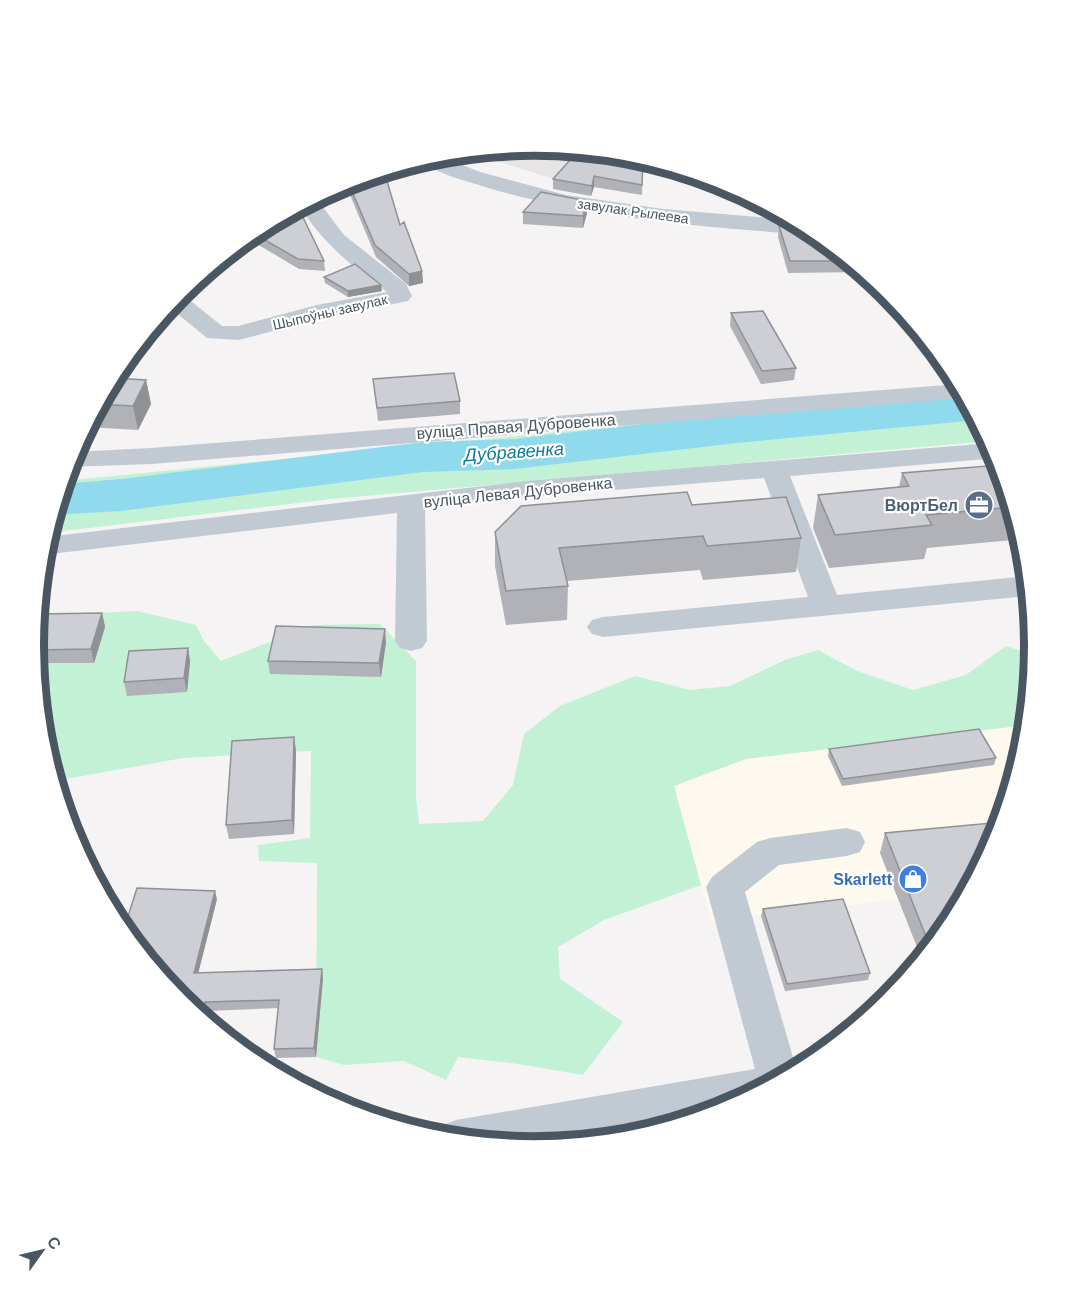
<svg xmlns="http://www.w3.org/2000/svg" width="1068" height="1293" font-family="Arial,sans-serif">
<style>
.commercial{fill:#fdf9ef}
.education{fill:#e6e4e5}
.green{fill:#c3f1d5}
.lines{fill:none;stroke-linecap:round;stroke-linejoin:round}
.river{fill:#90daee;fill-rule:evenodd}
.minor{fill:#c1cad2;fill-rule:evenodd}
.wall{fill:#b0b2b7}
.shaded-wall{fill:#909195}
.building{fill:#cdcfd5;stroke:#909195;stroke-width:1.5}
.labels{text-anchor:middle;stroke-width:4.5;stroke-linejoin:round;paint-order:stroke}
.far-street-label{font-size:14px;fill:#4a5661;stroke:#fff}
.street-label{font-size:16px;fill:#4a5661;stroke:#fff}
.service-label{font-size:16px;font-weight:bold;fill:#4e5e75;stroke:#fff;text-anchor:end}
.shop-label{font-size:16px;font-weight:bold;fill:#366cbe;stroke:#fff;text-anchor:end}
.water-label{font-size:18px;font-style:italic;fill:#0c7c9b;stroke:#fff}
.rim{fill:none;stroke:#4a5661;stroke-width:8}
</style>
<rect width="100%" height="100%" fill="#f5f3f3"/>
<path class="commercial" d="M 1027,725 L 1025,745 L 997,839 L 950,925 L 922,960 L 897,899 L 711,921 L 674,786 L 746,759 Z"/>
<path class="education" d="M 534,146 L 632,155 L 694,174 L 635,173 L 567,183 L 468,152 Z"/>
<path class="green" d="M 965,395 L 990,441 L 331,499 L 47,533 L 63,481 L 587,429 Z
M 137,611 L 196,625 L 204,641 L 221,661 L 313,625 L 380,624 L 416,661 L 416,797 L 419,824 L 483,821 L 513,785 L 524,734 L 560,706 L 635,676 L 690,690 L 730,686 L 785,660 L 818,650 L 857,671 L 913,690 L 966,675 L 1006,646 L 1033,655 L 1034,660 L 1027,725 L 746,759 L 674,786 L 701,885 L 604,920 L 558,947 L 560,979 L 623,1022 L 583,1075 L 518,1064 L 458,1057 L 446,1080 L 404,1061 L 344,1065 L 316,1057 L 317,863 L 259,861 L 258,845 L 310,838 L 311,751 L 183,758 L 54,781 L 43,744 L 33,646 L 77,614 Z"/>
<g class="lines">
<path class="river" d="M 964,393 L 978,420 L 737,443 L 514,469 L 423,472 L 121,511 L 53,515 L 62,484 L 121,479 L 423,442 L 514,439 L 737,413 Z"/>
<path class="minor" d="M 437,155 L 480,172 L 566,195 L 663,209 L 794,220 L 816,233 L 809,235 C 699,226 589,219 482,186 C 463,180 435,173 419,160 Z
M 316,198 L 344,235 L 406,284 L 412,296 L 408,301 L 319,319 L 239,340 L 207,338 L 168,306 L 179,293 L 182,294 L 222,326 L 238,326 L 317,305 L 387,292 C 353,267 322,243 300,206 Z
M 959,384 L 966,398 L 151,464 L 67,467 L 73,452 L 151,448 Z
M 991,443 L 998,458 L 790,476 L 837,595 L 1028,576 L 1029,596 L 603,637 L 592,634 L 587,627 L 592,620 L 603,617 L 808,597 L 764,478 L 527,497 L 425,509 L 427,641 L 422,648 L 411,651 L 400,648 L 395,641 L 397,513 L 42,555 L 46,537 L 527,481 Z
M 847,828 L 860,832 L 865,842 L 860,852 L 847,856 L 779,865 L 745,892 L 797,1071 L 725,1109 L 708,1115 L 528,1147 L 436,1138 L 441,1126 L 456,1120 L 755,1069 L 706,887 L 712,877 L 757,842 L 770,838 Z"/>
</g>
<path class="wall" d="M 643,159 L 642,195 L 594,187 L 591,196 L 553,189 L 553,179 Z
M 384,171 L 400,225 L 422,271 L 423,283 L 409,286 L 376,257 L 345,183 Z
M 587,201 L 587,213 L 583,228 L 523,224 L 523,212 Z
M 298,207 L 324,261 L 325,271 L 299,269 L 257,244 L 256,235 L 274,232 L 269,223 Z
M 779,226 L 813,230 L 863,272 L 788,273 L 778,237 Z
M 324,277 L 382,291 L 348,297 L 325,283 Z
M 731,313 L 796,368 L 794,380 L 761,384 L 730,326 Z
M 112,378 L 146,380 L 151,404 L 138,430 L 86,427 Z
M 373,379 L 460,401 L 460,414 L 378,421 Z
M 1000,465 L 1022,539 L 927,548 L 924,559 L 829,568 L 813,528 L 818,495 L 899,487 L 902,473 Z
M 692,505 L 801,538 L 796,572 L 703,580 L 700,570 L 567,581 L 568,586 L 567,620 L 506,625 L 495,566 L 495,532 Z
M 102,613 L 105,627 L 94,663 L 35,663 L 33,646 Z
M 386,642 L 381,677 L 270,674 L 268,661 Z
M 188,648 L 190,661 L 187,692 L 127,696 L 124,682 Z
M 294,737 L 296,751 L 294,834 L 229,839 L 226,825 Z
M 829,749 L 996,758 L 994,765 L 842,786 L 828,756 Z
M 885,833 L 950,925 L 922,960 L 880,853 Z
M 217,899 L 198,973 L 323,978 L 316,1057 L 276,1058 L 274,1049 L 279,1008 L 207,1011 L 206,1017 L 199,1017 L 180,1001 Z
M 763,909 L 870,973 L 868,980 L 785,991 L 761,916 Z"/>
<path class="shaded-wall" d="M 594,176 L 594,187 L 591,196 L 592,186 Z
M 587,201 L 587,213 L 583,228 L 583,216 Z
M 422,271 L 423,283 L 409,286 L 409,274 Z
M 381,285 L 382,291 L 348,297 L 348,291 Z
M 146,380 L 151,404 L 138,430 L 133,406 Z
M 102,613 L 105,627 L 94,663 L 91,649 Z
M 385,629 L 386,642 L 381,677 L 379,663 Z
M 188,648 L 190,661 L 187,692 L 184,678 Z
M 294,737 L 296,751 L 294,834 L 292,820 Z
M 215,891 L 217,899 L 196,982 L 194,973 Z
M 322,969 L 323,978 L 316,1057 L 314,1048 Z
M 205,1002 L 207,1011 L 206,1017 L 204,1008 Z"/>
<path class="building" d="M 579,150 L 632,155 L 643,159 L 642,185 L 594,176 L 592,186 L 553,179 Z
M 384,171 L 400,225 L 404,222 L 422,271 L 409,274 L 375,245 L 348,182 Z
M 541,192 L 587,201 L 583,216 L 523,212 Z
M 298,207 L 324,261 L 298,259 L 256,235 L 278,232 L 272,221 Z
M 779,226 L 805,226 L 813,230 L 850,261 L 790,261 Z
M 355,264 L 381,285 L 348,291 L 324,277 Z
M 763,311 L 796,368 L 762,371 L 731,313 Z
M 454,373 L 460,401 L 377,408 L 373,379 Z
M 112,378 L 146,380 L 133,406 L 98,404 Z
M 1000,465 L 1013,507 L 926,515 L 932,525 L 835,535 L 818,495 L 909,486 L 902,473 Z
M 687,492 L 692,505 L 786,497 L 801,538 L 707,546 L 703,536 L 559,548 L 568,586 L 506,591 L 495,532 L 521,506 Z
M 102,613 L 91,649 L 33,650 L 36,614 Z
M 276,626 L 385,629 L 379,663 L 268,661 Z
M 188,648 L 184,678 L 124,682 L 129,651 Z
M 979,729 L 996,758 L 843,779 L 829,749 Z
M 294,737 L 292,820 L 226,825 L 232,741 Z
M 1002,822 L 997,839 L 950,925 L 931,949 L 885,833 Z
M 137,888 L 215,891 L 194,973 L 322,969 L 314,1048 L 274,1049 L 279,1000 L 205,1002 L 204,1008 L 188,1008 L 180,1001 L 123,932 Z
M 843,899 L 870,973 L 787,984 L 763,909 Z"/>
<defs>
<g id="office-disc" transform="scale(1.5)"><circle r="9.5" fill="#5c6f8a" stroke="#fff"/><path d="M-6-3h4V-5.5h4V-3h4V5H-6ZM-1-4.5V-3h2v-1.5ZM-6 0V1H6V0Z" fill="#fff"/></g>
<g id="shop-disc" transform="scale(1.5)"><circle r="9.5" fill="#3f7fe0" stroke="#fff"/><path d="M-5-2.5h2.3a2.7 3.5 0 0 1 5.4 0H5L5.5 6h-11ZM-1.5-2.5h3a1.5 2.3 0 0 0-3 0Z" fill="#fff"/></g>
</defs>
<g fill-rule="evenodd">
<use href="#office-disc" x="979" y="505"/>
<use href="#shop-disc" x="913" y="879"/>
</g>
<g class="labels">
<g class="far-street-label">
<text transform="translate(633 211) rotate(8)" y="5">завулак Рылеева</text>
<text transform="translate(330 312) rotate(-13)" y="5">Шыпоўны завулак</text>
</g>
<g class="street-label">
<text transform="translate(516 426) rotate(-4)" y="6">вуліца Правая Дубровенка</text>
<text transform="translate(518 492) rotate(-6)" y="6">вуліца Левая Дубровенка</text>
</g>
<g class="service-label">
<text x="958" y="511">ВюртБел</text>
</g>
<g class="shop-label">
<text x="892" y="885">Skarlett</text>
</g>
<g class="water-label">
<text transform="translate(514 452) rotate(-4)" y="6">Дубравенка</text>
</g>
</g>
<path d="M0 0H1068V1293H0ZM44 646a490 490 0 1 1 980 0a490 490 0 1 1-980 0Z" fill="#fff" fill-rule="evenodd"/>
<path class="rim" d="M44 646a490 490 0 1 1 980 0a490 490 0 1 1-980 0Z"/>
<g transform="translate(42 1251) rotate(56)" stroke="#ffffff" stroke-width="4.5" paint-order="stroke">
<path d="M0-4.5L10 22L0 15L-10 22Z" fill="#4a5661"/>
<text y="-9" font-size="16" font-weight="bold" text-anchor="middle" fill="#4a5661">С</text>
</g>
</svg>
